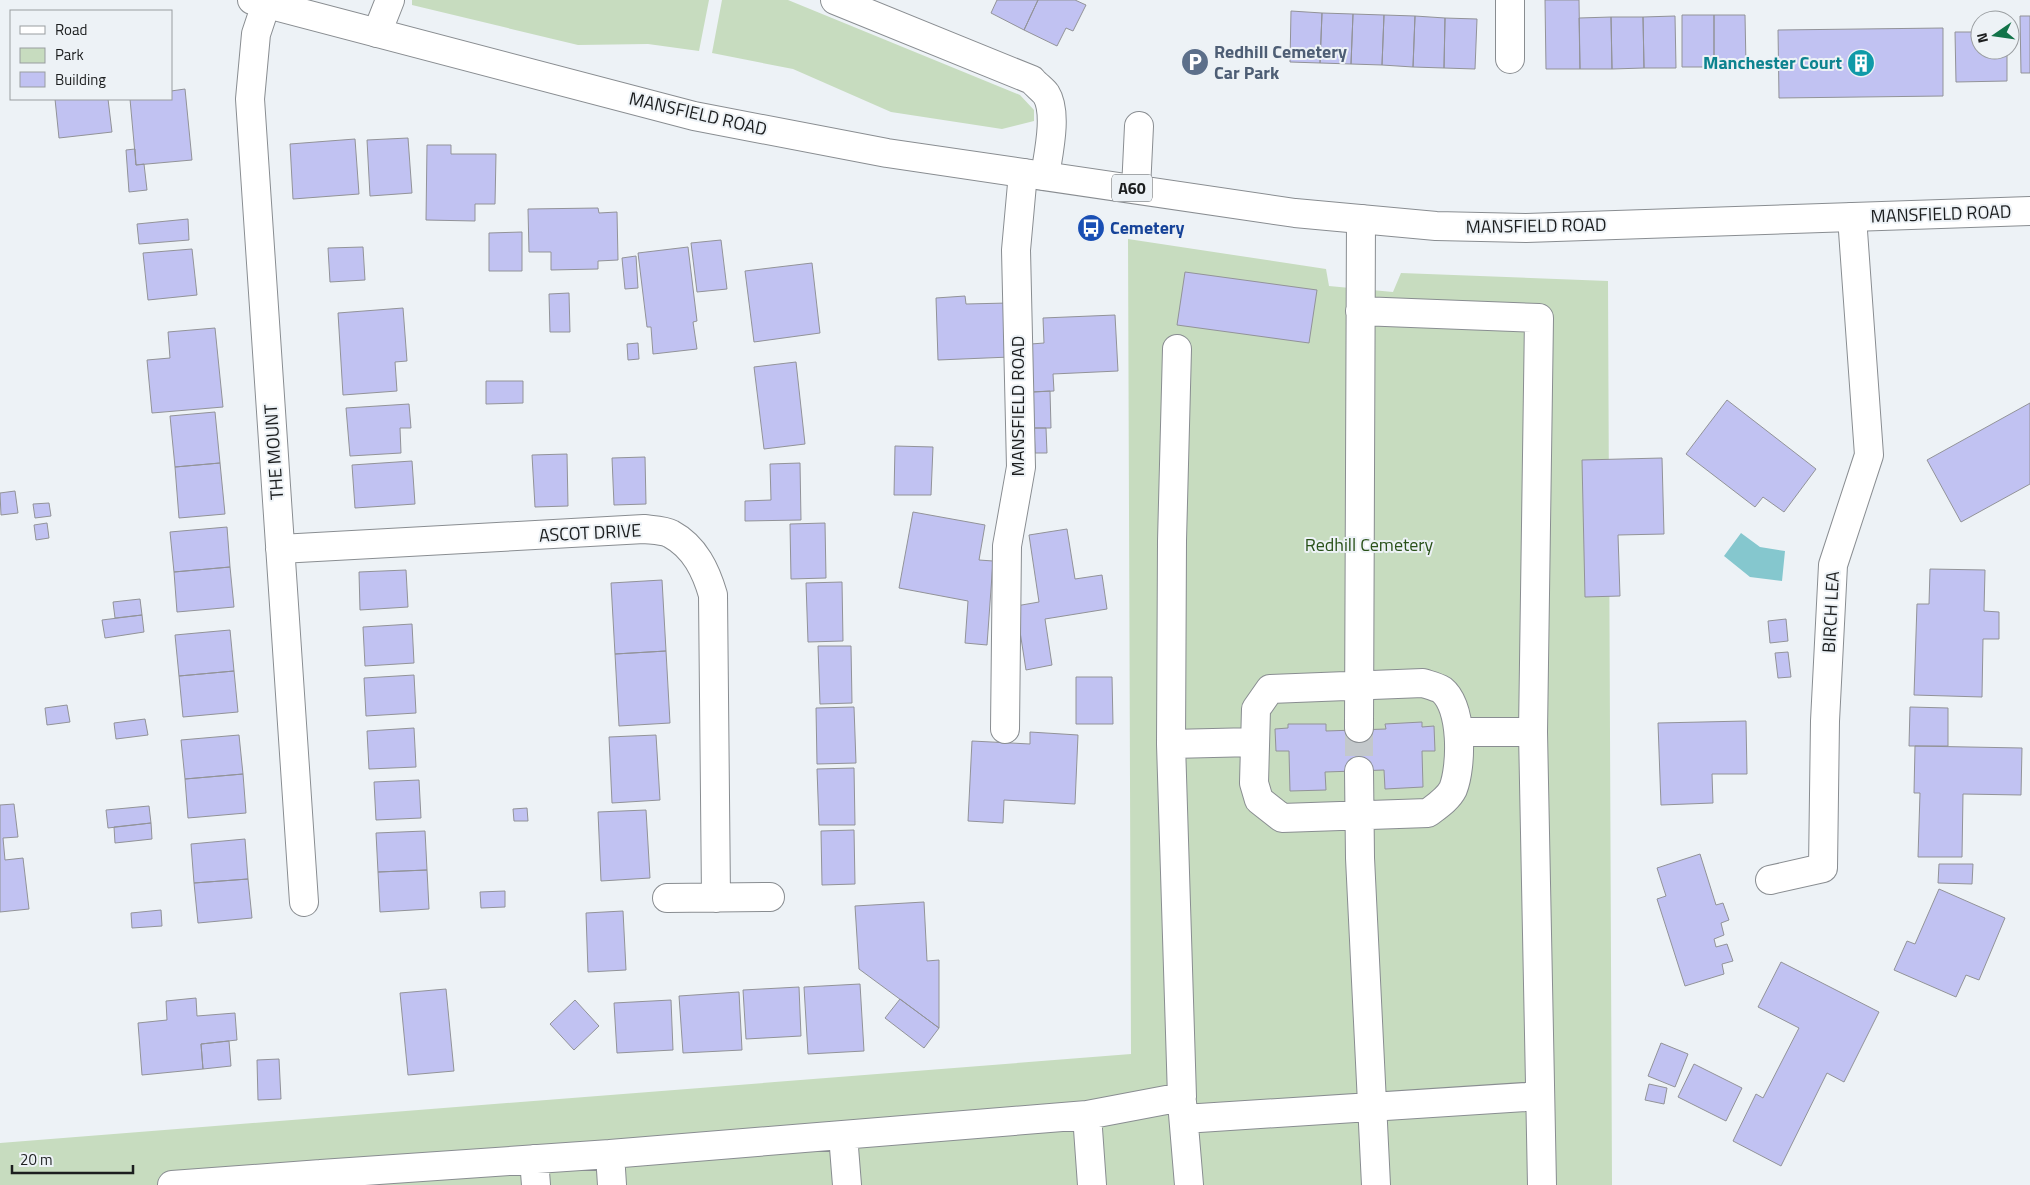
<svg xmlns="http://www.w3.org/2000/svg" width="2030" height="1185" font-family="'Titillium Web',sans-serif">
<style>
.green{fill:#c7dcbf}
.water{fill:#85c7ce}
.building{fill:#c1c2f2;stroke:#929398}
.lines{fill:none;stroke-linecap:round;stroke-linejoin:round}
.minor-tunnel{stroke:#c3c8cb;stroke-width:28;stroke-dasharray:28 14;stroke-linecap:butt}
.minor-casing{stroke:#898d91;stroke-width:30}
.highway-casing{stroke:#898d91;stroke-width:30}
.minor{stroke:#fff;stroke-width:28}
.highway{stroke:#fff;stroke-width:28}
.labels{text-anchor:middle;stroke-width:4;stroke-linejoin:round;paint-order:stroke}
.shield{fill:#edf2f6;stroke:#5b5e60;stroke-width:1}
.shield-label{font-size:16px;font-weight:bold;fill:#1c1e1f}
.service-label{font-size:18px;font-weight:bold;fill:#4e5e75;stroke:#edf2f6;text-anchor:start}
.culture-label{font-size:18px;font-weight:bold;fill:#0d838f;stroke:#edf2f6;text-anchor:end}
.street-label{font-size:18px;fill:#1c1e1f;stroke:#edf2f6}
.transit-label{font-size:18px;font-weight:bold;fill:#164399;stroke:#edf2f6;text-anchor:start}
.park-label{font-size:18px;fill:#295118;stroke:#edf2f6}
</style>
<rect width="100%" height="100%" fill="#edf2f6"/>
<path class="green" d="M 412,0 L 709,0 L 699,51 L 648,44 L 578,45 L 412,5 Z
M 722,0 L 788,0 L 1020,95 L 1034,110 L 1034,121 L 1002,129 L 891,112 L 793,69 L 712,53 Z
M 1128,239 L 1326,269 L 1329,286 L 1393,292 L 1401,273 L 1608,281 L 1612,1185 L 0,1185 L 0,1143 L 1131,1054 Z"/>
<path class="water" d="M 1741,533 L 1760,547 L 1785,551 L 1782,581 L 1750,577 L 1724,556 Z"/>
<path class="building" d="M 997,0 L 1038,0 L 1024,30 L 991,13 Z
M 1038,0 L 1075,0 L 1086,5 L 1073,31 L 1066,28 L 1057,46 L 1024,30 Z
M 1545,0 L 1579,0 L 1580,69 L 1546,69 Z
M 1291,11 L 1322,13 L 1320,63 L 1290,62 Z
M 1322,13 L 1353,14 L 1351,64 L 1320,63 Z
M 1353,14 L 1384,15 L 1382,65 L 1351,64 Z
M 1384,15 L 1415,16 L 1413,67 L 1382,65 Z
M 1682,15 L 1714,15 L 1714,67 L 1682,67 Z
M 1714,15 L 1745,15 L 1746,66 L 1714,67 Z
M 1415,16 L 1445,18 L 1444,68 L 1413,67 Z
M 1675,16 L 1676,68 L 1644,68 L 1643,17 Z
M 2020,16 L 2030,16 L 2030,73 L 2021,73 Z
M 1611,17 L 1643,17 L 1644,68 L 1612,69 Z
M 1611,17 L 1612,69 L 1580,69 L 1579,18 Z
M 1445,18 L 1477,19 L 1475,69 L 1444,68 Z
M 1943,28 L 1943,96 L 1779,98 L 1778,30 Z
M 1955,32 L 1980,32 L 1980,50 L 2007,50 L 2007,81 L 1956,82 Z
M 185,89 L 192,160 L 136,165 L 130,99 L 171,99 L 171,91 Z
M 55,99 L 108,99 L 112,132 L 59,138 Z
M 408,138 L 412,193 L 370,196 L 367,140 Z
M 355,139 L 359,194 L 293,199 L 290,144 Z
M 427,145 L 451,145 L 451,154 L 496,154 L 495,204 L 475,204 L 475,221 L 426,220 Z
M 135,149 L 136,165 L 144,164 L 147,190 L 129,192 L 126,150 Z
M 598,208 L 599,213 L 617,212 L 618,260 L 598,261 L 598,269 L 551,270 L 551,252 L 529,252 L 528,209 Z
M 188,219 L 189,240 L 139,244 L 137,224 Z
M 522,232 L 522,271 L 489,271 L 489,233 Z
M 721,240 L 727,289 L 697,292 L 691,243 Z
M 363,247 L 365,280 L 330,282 L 328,248 Z
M 688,247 L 697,321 L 693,322 L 697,349 L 653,354 L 651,327 L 647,327 L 638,253 Z
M 192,249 L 197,295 L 148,300 L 143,253 Z
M 636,256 L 638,288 L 625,289 L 622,258 Z
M 812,263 L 820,333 L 754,342 L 745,271 Z
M 1185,272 L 1317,290 L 1309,343 L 1177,325 Z
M 569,293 L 570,332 L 550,332 L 549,294 Z
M 965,296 L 966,304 L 1008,303 L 1010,357 L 938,360 L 936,298 Z
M 403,308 L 407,361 L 395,362 L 397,391 L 343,395 L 338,313 Z
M 1115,315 L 1118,371 L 1053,374 L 1054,391 L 1032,392 L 1031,344 L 1044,343 L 1043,318 Z
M 215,328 L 223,407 L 152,413 L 147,360 L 170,358 L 168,332 Z
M 638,343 L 639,359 L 628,360 L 627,344 Z
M 796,362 L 805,444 L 764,449 L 754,367 Z
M 486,381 L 523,381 L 523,403 L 486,404 Z
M 1050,391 L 1051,428 L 1034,428 L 1032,392 Z
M 1727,400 L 1816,469 L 1784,512 L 1763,497 L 1755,507 L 1686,454 Z
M 2030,403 L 2030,484 L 1961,522 L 1927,460 Z
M 409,404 L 411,428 L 400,428 L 401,453 L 350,456 L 346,408 Z
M 215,412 L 220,463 L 175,467 L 170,416 Z
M 1034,428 L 1046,428 L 1047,453 L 1035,453 Z
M 895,446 L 933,447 L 931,495 L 894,495 Z
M 567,454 L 568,506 L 535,507 L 532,455 Z
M 645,457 L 646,504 L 614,505 L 612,458 Z
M 1662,458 L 1664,534 L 1618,535 L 1620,596 L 1585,597 L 1582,460 Z
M 412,461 L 415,504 L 355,508 L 352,465 Z
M 220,463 L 225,514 L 179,518 L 175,467 Z
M 800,463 L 801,520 L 745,521 L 745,501 L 771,500 L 770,464 Z
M 15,491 L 18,513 L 1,515 L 0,493 Z
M 49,503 L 51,516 L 35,518 L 33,504 Z
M 913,512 L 985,525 L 979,560 L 993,561 L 987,645 L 965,643 L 968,601 L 899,588 Z
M 47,523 L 49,538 L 36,540 L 34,525 Z
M 825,523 L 826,578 L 791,579 L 790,524 Z
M 227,527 L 230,567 L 174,572 L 170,532 Z
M 1067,529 L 1075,579 L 1102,575 L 1107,609 L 1045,619 L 1052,665 L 1026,670 L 1016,606 L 1039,602 L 1029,535 Z
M 230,567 L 234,607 L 177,612 L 174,572 Z
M 1930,569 L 1985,570 L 1984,611 L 1999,612 L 1999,639 L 1983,639 L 1982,697 L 1914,695 L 1917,604 L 1929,604 Z
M 406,570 L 408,607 L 360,610 L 359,572 Z
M 662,580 L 666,651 L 615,654 L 611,583 Z
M 842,582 L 843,641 L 808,642 L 806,583 Z
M 140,599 L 142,615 L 115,618 L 113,602 Z
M 142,615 L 144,632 L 105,638 L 102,620 Z
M 1786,619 L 1788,641 L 1770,643 L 1768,621 Z
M 412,624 L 414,663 L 365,666 L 363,627 Z
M 230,630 L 234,671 L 179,676 L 175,635 Z
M 818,646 L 851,646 L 852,703 L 820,704 Z
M 666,651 L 670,723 L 619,726 L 615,654 Z
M 1788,652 L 1791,677 L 1778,678 L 1775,653 Z
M 234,671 L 238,712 L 183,717 L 179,676 Z
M 414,675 L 416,713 L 366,716 L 364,678 Z
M 1076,677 L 1112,677 L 1113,724 L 1076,724 Z
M 67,705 L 70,722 L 47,725 L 45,708 Z
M 854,707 L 856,763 L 817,764 L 816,708 Z
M 1910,707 L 1948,708 L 1948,746 L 1909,746 Z
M 145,719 L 148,735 L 116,739 L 114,723 Z
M 1746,721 L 1747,774 L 1712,774 L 1713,803 L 1661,805 L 1658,723 Z
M 1422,722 L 1422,727 L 1434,726 L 1435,751 L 1422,751 L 1423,787 L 1385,789 L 1384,770 L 1325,772 L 1326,790 L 1290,791 L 1289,751 L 1276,751 L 1275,729 L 1288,728 L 1288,724 L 1326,724 L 1326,731 L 1386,729 L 1385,724 Z
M 414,728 L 416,767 L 369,769 L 367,731 Z
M 1030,732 L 1078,735 L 1075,804 L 1004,800 L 1003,823 L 968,821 L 972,741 L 1030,744 Z
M 239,735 L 243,774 L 185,779 L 181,740 Z
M 656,735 L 660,800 L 612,803 L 609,737 Z
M 1915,746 L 2022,748 L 2021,795 L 1963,794 L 1962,857 L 1918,857 L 1920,793 L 1914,793 Z
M 854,768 L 855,825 L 819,825 L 817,769 Z
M 243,774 L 246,813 L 188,818 L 185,779 Z
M 419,780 L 421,818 L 376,820 L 374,782 Z
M 14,804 L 18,837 L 3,838 L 5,860 L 23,858 L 29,909 L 0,912 L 0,805 Z
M 149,806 L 151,823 L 108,828 L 106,810 Z
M 527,808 L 528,821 L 514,821 L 513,809 Z
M 646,810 L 650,878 L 601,881 L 598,812 Z
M 151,823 L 152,839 L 115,843 L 114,827 Z
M 854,830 L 855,884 L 822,885 L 821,831 Z
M 425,831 L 427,870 L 378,872 L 376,833 Z
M 245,839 L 248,879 L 194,883 L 191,844 Z
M 1700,854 L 1716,905 L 1723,903 L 1729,920 L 1721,923 L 1724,935 L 1714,939 L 1716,947 L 1727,944 L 1733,961 L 1722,964 L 1724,974 L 1685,986 L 1657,899 L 1666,896 L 1657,868 Z
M 1939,864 L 1973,864 L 1972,884 L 1938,883 Z
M 427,870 L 429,909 L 380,912 L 378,872 Z
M 248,879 L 252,918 L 198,923 L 194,883 Z
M 1939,889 L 2005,918 L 1979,980 L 1966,975 L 1956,997 L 1894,970 L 1907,941 L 1915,944 Z
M 505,891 L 505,907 L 481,908 L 480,892 Z
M 924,902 L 927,961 L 939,960 L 939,1028 L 859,969 L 855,906 Z
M 161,910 L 162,926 L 132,928 L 131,913 Z
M 623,911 L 626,970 L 588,972 L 586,913 Z
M 1781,962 L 1879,1012 L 1844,1082 L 1827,1073 L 1781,1166 L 1733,1141 L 1756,1094 L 1763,1098 L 1799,1028 L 1758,1007 Z
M 860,984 L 864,1051 L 808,1054 L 804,987 Z
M 799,987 L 801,1036 L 746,1039 L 743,990 Z
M 446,989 L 454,1071 L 408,1075 L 400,993 Z
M 739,992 L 742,1050 L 683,1053 L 679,996 Z
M 196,998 L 197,1016 L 235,1013 L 237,1040 L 201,1044 L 203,1069 L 142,1075 L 138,1023 L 167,1020 L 166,1001 Z
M 900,999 L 939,1028 L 924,1048 L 885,1018 Z
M 575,1000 L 599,1026 L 574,1050 L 550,1024 Z
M 671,1000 L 673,1050 L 617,1053 L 614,1003 Z
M 229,1041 L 231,1066 L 203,1069 L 201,1044 Z
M 1661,1043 L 1688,1054 L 1675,1087 L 1648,1076 Z
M 279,1059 L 281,1099 L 258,1100 L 257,1060 Z
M 1694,1064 L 1742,1088 L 1726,1121 L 1678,1097 Z
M 1649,1084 L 1667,1088 L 1664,1104 L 1645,1100 Z"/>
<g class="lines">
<path class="minor-tunnel" d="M 1359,728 L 1359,771"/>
<g class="minor-casing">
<path id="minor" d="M 835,0 L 1032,80 C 1036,85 1042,89 1046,94 C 1058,113 1048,155 1045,176
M 1510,0 L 1510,59
M 266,4 L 256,34 L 250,99 L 304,902
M 377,33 L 390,0
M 1136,189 L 1139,126
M 1360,311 L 1539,318 L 1533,732 L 1542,1185
M 280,549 L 644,529 C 652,530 664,530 671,534 C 695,547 706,571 713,595 L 716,898
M 1423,683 C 1429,685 1437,687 1442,690 C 1463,707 1462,766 1453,789 C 1448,799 1437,806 1428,813 L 1282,818 L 1259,800 L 1254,783 L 1256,709 L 1270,689 Z
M 1359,728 L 1361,219
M 1005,729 L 1007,546 L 1021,467 L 1016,250 L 1023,173
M 1459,732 L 1533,732
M 1171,744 L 1172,541 L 1177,349
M 1359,771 L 1360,858 L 1376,1185
M 1770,880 L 1823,868 L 1825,721 L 1833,565 L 1869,455 L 1852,217
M 667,898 L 770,897
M 1182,1102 L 1189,1185
M 1087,1115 L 1092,1185
M 1184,1119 L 1540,1096
M 843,1135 L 847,1185
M 534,1159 L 536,1185
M 172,1185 L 321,1174
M 322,1185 L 321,1174 L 610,1154
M 612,1185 L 610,1154 L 1087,1115 L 1182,1097 L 1171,744 L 1255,742"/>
</g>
<g class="highway-casing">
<path id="highway" d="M 252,0 L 694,116 L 887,153 L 1295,213 L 1436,226 L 1526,228 L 2030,211"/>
</g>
<use href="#minor" class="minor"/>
<use href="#highway" class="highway"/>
</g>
<defs>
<g id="parking-disc" transform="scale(1.4375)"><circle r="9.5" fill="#5c6f8a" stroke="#edf2f6"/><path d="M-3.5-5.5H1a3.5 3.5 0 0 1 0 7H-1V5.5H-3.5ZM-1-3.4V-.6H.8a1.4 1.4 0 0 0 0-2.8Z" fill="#fff"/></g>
<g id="building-disc" transform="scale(1.4375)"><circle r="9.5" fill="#0f9aa8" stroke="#edf2f6"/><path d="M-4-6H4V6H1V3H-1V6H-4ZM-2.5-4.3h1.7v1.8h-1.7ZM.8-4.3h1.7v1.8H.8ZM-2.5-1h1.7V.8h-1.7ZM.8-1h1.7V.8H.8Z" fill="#fff"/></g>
<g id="bus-disc" transform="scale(1.4375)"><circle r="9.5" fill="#1a4fb4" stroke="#edf2f6"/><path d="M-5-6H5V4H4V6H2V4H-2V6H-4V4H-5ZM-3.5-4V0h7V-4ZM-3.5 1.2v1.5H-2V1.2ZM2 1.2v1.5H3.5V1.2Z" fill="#fff"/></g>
</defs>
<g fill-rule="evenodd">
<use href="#parking-disc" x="1195" y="62"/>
<use href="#building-disc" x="1861" y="63"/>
<use href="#bus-disc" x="1091" y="228"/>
</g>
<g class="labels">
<rect class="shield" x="1112" y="174.5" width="40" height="27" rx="4"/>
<g class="shield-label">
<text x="1132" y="194">A60</text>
</g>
<g class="service-label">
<text x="1214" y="58">Redhill Cemetery<tspan x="1214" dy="21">Car Park</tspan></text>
</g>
<g class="culture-label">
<text x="1842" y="69">Manchester Court</text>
</g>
<g class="street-label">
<text transform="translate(698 114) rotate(13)" y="6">MANSFIELD ROAD</text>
<text transform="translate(1941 214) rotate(-2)" y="6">MANSFIELD ROAD</text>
<text transform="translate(1536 226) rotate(-1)" y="6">MANSFIELD ROAD</text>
<text transform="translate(1018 406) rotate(-90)" y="6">MANSFIELD ROAD</text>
<text transform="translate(274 452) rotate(-94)" y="6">THE MOUNT</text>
<text transform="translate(590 533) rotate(-3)" y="6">ASCOT DRIVE</text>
<text transform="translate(1831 612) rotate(-87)" y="6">BIRCH LEA</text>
</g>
<g class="transit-label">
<text x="1110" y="234">Cemetery</text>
</g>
<g class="park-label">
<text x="1369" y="551">Redhill Cemetery</text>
</g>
</g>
<rect x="10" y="10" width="162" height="90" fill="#edf2f6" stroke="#999da0"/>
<rect x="20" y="26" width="25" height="8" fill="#ffffff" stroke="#999da0"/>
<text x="55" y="35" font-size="15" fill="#1c1e1f">Road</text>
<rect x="20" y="48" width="25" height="15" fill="#c7dcbf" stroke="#999da0"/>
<text x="55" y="60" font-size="15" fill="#1c1e1f">Park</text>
<rect x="20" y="72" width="25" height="15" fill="#c1c2f2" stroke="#999da0"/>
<text x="55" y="85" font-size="15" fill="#1c1e1f">Building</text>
<g transform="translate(1995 35) rotate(257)"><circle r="24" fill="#edf2f6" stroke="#999da0"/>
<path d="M0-4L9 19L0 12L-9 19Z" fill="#127349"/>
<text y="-8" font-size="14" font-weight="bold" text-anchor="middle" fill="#1c1e1f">N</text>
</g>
<path d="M12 1165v8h121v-8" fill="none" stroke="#1c1e1f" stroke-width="2.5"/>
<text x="20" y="1165" font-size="15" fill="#1c1e1f" stroke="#edf2f6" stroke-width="4" paint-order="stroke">20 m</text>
</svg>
